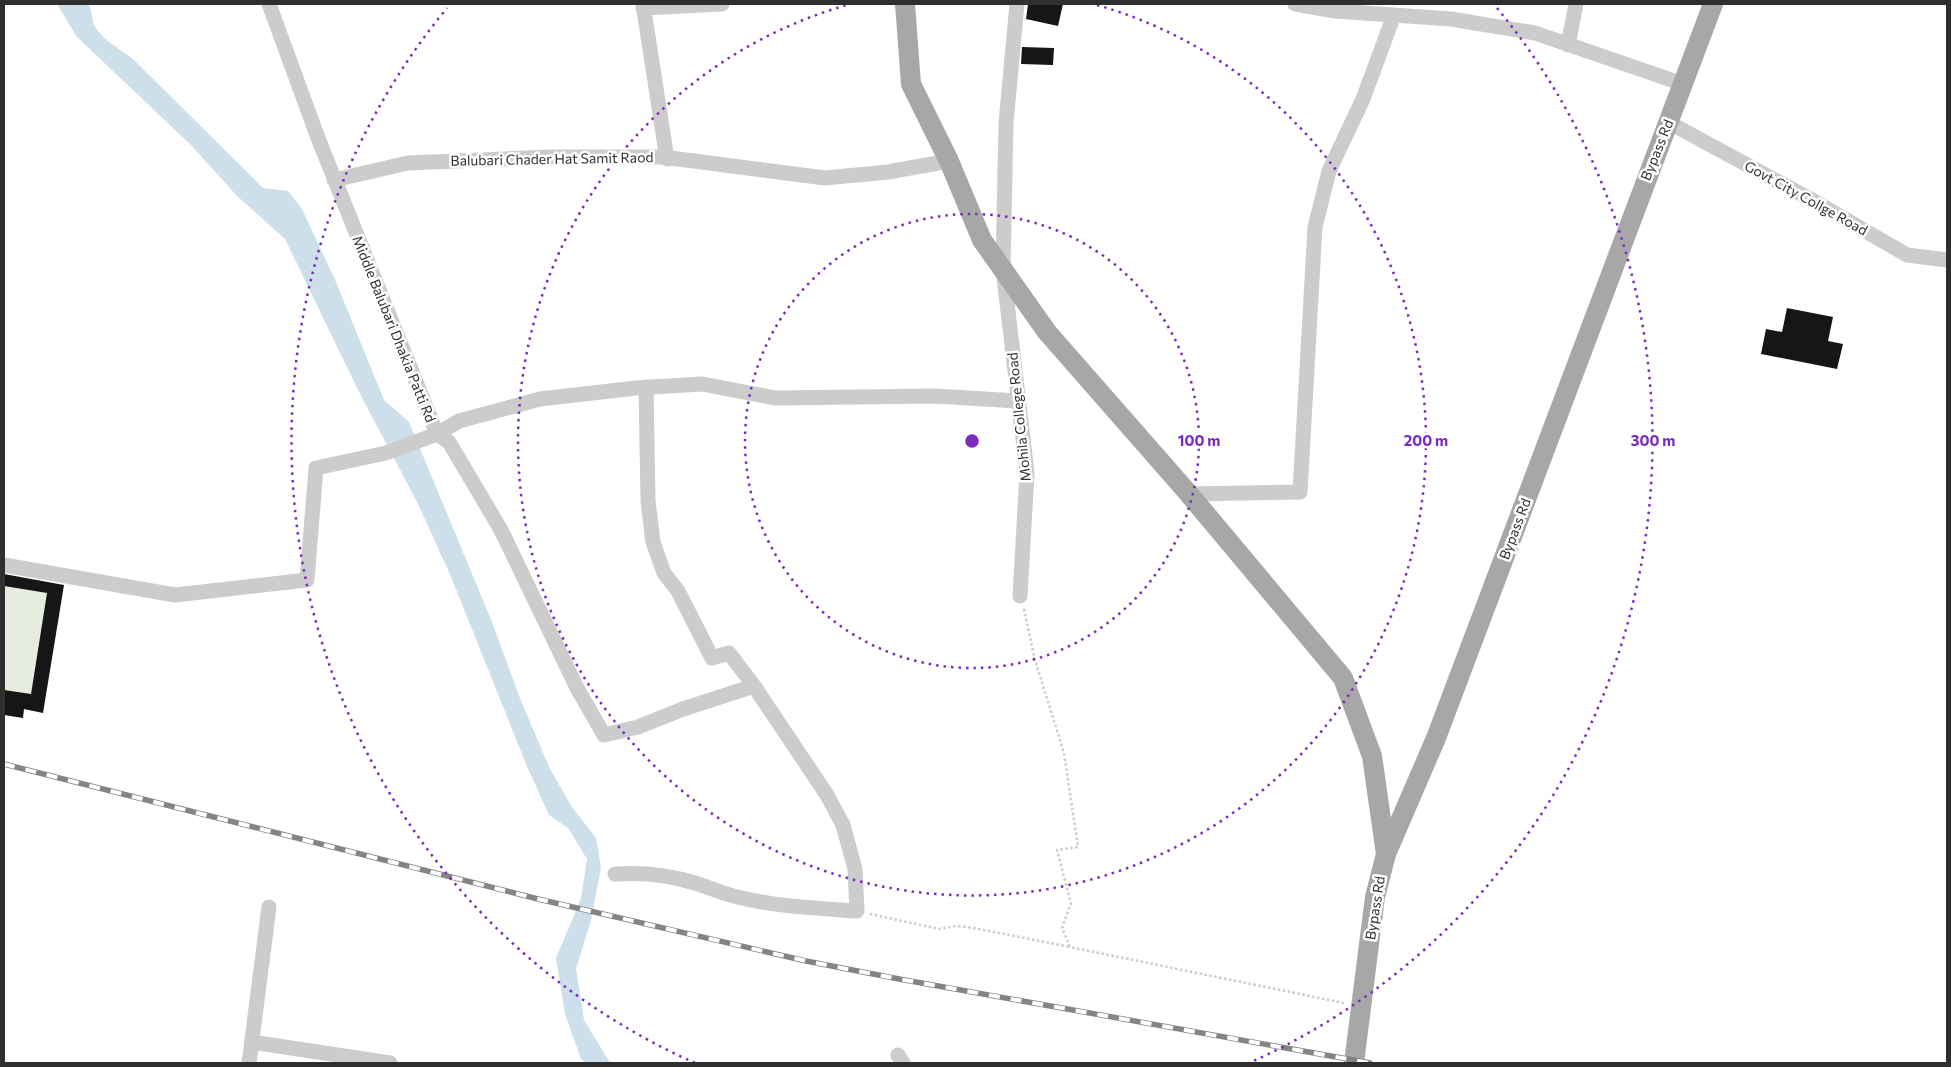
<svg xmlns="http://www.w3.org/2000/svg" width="1951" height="1067" font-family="Commissioner,sans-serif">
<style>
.green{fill:#e6ecde}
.water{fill:#ccdfea}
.building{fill:#161616}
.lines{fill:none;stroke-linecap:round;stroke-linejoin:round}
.path{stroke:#ccc;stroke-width:2.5;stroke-dasharray:2.5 2.5;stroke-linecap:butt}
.minor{stroke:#ccc;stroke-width:15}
.major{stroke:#a7a7a7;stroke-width:20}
.rail-casing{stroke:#848484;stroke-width:5.5}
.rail{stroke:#fff;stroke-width:4;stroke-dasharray:11;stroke-linecap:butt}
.ring{fill:none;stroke:#7b2cbf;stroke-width:2.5;stroke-dasharray:2.5 5}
.labels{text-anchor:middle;stroke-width:5;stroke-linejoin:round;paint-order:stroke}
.street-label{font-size:14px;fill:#2f2f2f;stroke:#fff}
.centre{fill:#7b2cbf;stroke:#fff;stroke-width:2.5}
.ring-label{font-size:15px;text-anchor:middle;font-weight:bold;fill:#7b2cbf;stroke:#fff;stroke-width:5;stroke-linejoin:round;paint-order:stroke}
</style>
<rect width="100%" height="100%" fill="#fff"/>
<path class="green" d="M 4,586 L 47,593 L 28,710 L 24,710 L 27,694 L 4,690 Z"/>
<path class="water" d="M 57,4 L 88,4 C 93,11 91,20 95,27 C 103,40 121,50 133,59 L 263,188 L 288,191 L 302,209 L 336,282 L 384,400 L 409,422 L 492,622 L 519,696 L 550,769 L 572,807 L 596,838 L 601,867 L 591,920 L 576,969 L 584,1020 L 609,1061 L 612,1063 L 587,1063 L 581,1059 L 565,1014 L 556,958 L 581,899 L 587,859 L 568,828 L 549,815 L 526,764 L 449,572 L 417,502 L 360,394 L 285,239 L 237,196 L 192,146 L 77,37 Z"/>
<path class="building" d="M 1028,4 L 1063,4 L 1058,26 L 1026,19 Z
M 1022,47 L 1054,48 L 1053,65 L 1021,64 Z
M 1787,308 L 1833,317 L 1828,341 L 1843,344 L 1837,369 L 1761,354 L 1766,329 L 1782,332 Z
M 4,574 L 64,585 L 43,713 L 24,709 L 23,718 L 4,715 L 4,690 L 31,694 L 47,593 L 4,586 Z"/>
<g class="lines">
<path class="path" d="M 1024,609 L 1035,660 L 1064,753 L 1078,847 L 1057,850 L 1071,903 L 1062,928 L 1070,947 L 1344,1003
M 870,914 L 939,929 L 956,926 L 974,928 L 1070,947"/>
<path class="minor" d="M 269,4 L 318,138 L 437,434 L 449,442 L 501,530 L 577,688 L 604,735 L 638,727 L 683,709 L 754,686
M 643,4 L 667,159
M 1017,4 L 1006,123 L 1003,269 L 1027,473 L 1020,596
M 1295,4 L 1335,11 L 1451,19 L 1535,33 L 1683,84
M 643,8 L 722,4
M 1568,45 L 1576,4
M 1668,122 L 1812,200 L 1907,255 L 1947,260
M 334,180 L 408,163 L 551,157 L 663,157 L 825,178 L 888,172 L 949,161
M 1189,494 L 1300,492 L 1315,227 L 1329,171 L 1363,99 L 1394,15
M 4,565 L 175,595 L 307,580 L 316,468 L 386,453 L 437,434 L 459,421 L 540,399 L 636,388 L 702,384 L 775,398 L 935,396 L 1018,401
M 615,874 C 643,872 669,875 695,883 C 711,888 726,895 742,898 C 780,907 818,908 857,911 L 855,869 L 843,825 L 827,795 L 754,686 L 729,653 L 712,658 L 678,591 L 664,573 L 653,542 L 648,501 L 646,387
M 252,1042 L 390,1063
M 898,1055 L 903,1063
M 249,1063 L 269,907"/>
<path class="major" d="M 905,4 L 911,84 L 949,161 L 982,240 L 1047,332 L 1189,494 L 1343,678 L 1372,756 L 1386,854
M 1354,1063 L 1375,897 L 1386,854 L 1436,738 L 1713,4"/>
<g class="rail-casing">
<path id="rail" d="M 4,764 L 538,899 L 806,961 L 899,979 L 1370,1063"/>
</g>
<use href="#rail" class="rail"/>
</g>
<g class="ring">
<circle cx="972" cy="441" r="227"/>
<path d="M1097 5A454 454 0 1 1 847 5"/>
<path d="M695 1063A681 681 0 0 1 447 8M1497 8A681 681 0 0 1 1249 1063"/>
</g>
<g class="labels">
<g class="street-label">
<text transform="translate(1657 150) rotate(-68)" y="5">Bypass Rd</text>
<text transform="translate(552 159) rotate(-1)" y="5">Balubari Chader Hat Samit Raod</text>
<text transform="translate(1806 198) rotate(29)" y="5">Govt City Collge Road</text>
<text transform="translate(394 329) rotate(68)" y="5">Middle Balubari Dhakia Patti Rd</text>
<text transform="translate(1019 417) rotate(-96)" y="5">Mohila College Road</text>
<text transform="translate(1515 529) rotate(-69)" y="5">Bypass Rd</text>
<text transform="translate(1375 908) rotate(-81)" y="5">Bypass Rd</text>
</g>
</g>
<circle cx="972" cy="441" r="8" class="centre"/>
<g class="ring-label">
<text x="1199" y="446">100 m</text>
<text x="1426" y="446">200 m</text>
<text x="1653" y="446">300 m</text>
</g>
<rect width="1951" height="1067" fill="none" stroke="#2f2f2f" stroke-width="10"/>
</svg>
